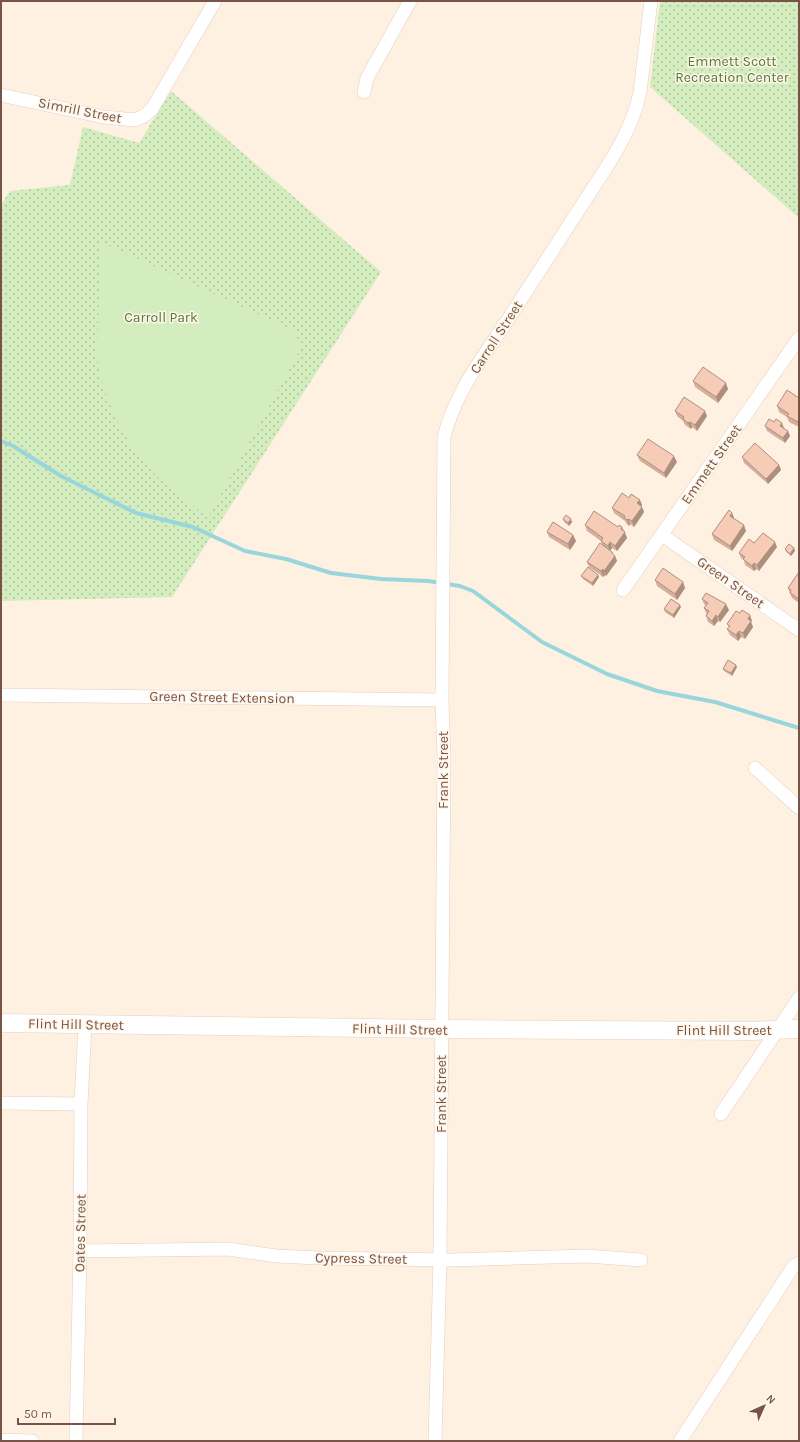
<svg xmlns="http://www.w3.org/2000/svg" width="800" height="1442" font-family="Karla,sans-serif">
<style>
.park{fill:url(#park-dots)}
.garden{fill:#d4edbe}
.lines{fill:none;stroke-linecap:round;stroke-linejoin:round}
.stream{stroke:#99d6dc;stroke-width:4}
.street-casing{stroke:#e5cebf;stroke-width:14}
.secondary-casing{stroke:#ebcebb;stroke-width:19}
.street{stroke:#fff;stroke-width:13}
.secondary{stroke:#fff;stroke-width:18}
.wall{fill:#d4af9d}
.shaded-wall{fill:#ac8f7f}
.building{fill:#f6ccb6;stroke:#ac8f7f}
.labels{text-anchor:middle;stroke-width:3;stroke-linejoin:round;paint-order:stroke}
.park-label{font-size:14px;fill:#50793a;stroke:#fff5e9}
.street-label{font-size:14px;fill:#775446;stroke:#fff5e9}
</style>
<defs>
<pattern id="park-dots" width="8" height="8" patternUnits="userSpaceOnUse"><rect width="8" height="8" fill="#d4edbe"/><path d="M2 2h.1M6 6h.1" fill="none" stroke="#b1c39c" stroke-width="1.8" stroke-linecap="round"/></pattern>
</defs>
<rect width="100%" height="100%" fill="#fef1e1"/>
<path class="park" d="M 660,1 L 799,1 L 799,218 L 650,87 Z
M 171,91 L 381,272 L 172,597 L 1,601 L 1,205 L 10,191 L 70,185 L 83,127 L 139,143 Z"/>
<path class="garden" d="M 101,242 L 295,331 L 301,348 L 208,518 L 156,476 L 131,446 L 114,415 L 102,384 L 97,357 Z"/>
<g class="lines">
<path class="stream" d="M 1,441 L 13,446 L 61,476 L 136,513 L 193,527 L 245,551 L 286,559 L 331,573 L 381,579 L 428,581 L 460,586 L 473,591 L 542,642 L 607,674 L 657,691 L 715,702 L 799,728"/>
<g class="street-casing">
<path id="street" d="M 364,92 L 367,78 L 410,1
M 1,95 L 104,117 L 135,120 L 144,116 L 152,109 L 215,1
M 662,535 L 799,630
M 623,590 L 799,338
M 1,695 L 442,700
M 755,768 L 799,808
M 1,1103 L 81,1104
M 721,1114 L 799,998
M 80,1251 L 228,1249 L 276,1256 L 319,1258 L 453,1260 L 587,1256 L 641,1260
M 1,1440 L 32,1441
M 76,1441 L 80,1251 L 81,1104 L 85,1025
M 435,1441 L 440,1259 L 444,757 L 442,700 L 444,437 C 455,393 482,358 507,321 C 535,278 563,235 591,191 C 611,161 633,128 640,92 L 651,1
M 680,1441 L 793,1267 L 799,1263"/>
</g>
<g class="secondary-casing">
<path id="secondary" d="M 1,1023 L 442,1029 L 752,1031 L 799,1029"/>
</g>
<use href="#street" class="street"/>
<use href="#secondary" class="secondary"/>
</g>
<path class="wall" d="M 693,381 L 728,389 L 718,403 L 695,387 Z
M 799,398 L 799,427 L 789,422 L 787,417 L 779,412 L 777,406 Z
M 675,411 L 707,416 L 697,431 L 692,427 L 691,429 L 685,425 L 683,421 L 677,416 Z
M 765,426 L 784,428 L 790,436 L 785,443 L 767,431 Z
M 637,455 L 677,462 L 666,478 L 640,461 Z
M 742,457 L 779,465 L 781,470 L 768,484 L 744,463 Z
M 629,498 L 640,500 L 642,505 L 641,506 L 644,512 L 634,527 L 630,524 L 629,526 L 626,523 L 625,521 L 614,513 L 612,508 Z
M 732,513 L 734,518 L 734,519 L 746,531 L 732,551 L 714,540 L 712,534 Z
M 563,519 L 572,522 L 569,526 L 564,522 Z
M 585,525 L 625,532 L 627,538 L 617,551 L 612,548 L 610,551 L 612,552 L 613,555 L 615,556 L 617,561 L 606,576 L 605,575 L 603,577 L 589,567 L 587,562 L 602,545 L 601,541 L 587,531 Z
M 547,532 L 573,535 L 576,541 L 570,550 L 549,537 Z
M 754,543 L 777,547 L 759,571 L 756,569 L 754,571 L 745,565 L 744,560 L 741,558 L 739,553 Z
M 794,548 L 795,551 L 791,556 L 786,552 L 785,549 Z
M 799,572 L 799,603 L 792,598 L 788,588 Z
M 598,575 L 599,577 L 593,586 L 583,579 L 581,576 Z
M 655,580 L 683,582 L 685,588 L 677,600 L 657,586 Z
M 702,599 L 729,610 L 720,622 L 718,621 L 714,626 L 708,622 L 706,616 L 707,614 L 706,613 L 704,608 L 706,606 L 704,604 Z
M 681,607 L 674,618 L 665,612 L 664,609 Z
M 752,621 L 751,622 L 753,627 L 745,639 L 741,637 L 738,641 L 730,635 L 727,629 L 729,627 L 727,624 Z
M 737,667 L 732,676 L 724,671 L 723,669 Z"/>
<path class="shaded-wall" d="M 726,383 L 728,389 L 718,403 L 716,397 Z
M 705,411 L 707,416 L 697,431 L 695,425 Z
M 690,422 L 692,427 L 691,429 L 688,423 Z
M 782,423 L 784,428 L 780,426 Z
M 788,431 L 790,436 L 785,443 L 783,438 Z
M 674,456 L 677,462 L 666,478 L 664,473 Z
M 779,465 L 781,470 L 768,484 L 766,479 Z
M 640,500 L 642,505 L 639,509 L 637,503 Z
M 642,507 L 644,512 L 634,527 L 632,521 Z
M 732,513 L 734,518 L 732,522 L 730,516 Z
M 571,519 L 572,522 L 569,526 L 568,523 Z
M 628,519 L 630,524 L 629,526 L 627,520 Z
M 744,525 L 746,531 L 732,551 L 730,546 Z
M 622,527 L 627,538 L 617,551 L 615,546 L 621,529 Z
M 573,535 L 576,541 L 570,550 L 568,544 Z
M 610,542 L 612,548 L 610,551 L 608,546 Z
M 775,542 L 777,547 L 759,571 L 757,565 Z
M 794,548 L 795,551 L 791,556 L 790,554 Z
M 612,552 L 614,557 L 615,556 L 617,561 L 606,576 L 604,571 Z
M 754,563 L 756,569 L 754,571 L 752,566 Z
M 603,569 L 605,575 L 603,577 L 601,571 Z
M 598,575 L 599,577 L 593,586 L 592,583 Z
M 683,582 L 685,588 L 677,600 L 675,594 Z
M 726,604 L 729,610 L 720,622 L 718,617 Z
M 680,605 L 681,607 L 674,618 L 673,615 Z
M 716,615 L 718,621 L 714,626 L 712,621 Z
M 750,615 L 752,621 L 751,622 L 753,627 L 745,639 L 743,633 L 748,619 Z
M 739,631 L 741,637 L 738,641 L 736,635 Z
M 736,665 L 737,667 L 732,676 L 731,673 Z"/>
<path class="building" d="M 703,367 L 726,383 L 716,397 L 693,381 Z
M 787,390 L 799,398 L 799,419 L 798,422 L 787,416 L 789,414 L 777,406 Z
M 684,397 L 705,411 L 695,425 L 690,422 L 688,423 L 683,419 L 684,417 L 675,411 Z
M 769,419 L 774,422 L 776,419 L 782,423 L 780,426 L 788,431 L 783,438 L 765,426 Z
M 648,439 L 674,456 L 664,473 L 637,455 Z
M 755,443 L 779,465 L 766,479 L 742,457 Z
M 622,493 L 629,498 L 631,494 L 640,500 L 637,503 L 642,507 L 632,521 L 628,519 L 627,520 L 624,518 L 625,516 L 612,508 Z
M 729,510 L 732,513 L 730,516 L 744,525 L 730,546 L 712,534 Z
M 594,511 L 618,527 L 619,525 L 622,527 L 621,529 L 625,532 L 615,546 L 610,542 L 608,546 L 601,541 L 603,538 L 585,525 Z
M 566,515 L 571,519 L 568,523 L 563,519 Z
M 553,522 L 573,535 L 568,544 L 547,532 Z
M 763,533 L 775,542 L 757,565 L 754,563 L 752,566 L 743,559 L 745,557 L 739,553 L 749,539 L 754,543 Z
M 600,543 L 612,552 L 612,553 L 615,556 L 604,571 L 603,569 L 601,571 L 587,562 Z
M 789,544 L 794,548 L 790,554 L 785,549 Z
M 588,567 L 598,575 L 592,583 L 581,576 Z
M 663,568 L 683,582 L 675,594 L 655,580 Z
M 799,572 L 799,599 L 790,593 L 791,590 L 788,588 Z
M 706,593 L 726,604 L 718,617 L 716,615 L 712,621 L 706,616 L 709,611 L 704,608 L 708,603 L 702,599 Z
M 671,599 L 680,605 L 673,615 L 664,609 Z
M 742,610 L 750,615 L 748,619 L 751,621 L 743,633 L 739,631 L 736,635 L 727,629 L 730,626 L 727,624 L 736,611 L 740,613 Z
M 728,660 L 736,665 L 731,673 L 723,669 Z"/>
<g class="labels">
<g class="park-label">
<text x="732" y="66">Emmett Scott<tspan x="732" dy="16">Recreation Center</tspan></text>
<text x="161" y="322">Carroll Park</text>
</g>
<g class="street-label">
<text transform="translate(80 110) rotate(11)" y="5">Simrill Street</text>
<text transform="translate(496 337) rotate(-57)" y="5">Carroll Street</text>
<text transform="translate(711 464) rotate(-55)" y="5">Emmett Street</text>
<text transform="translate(731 582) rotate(35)" y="5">Green Street</text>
<text transform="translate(222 697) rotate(1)" y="5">Green Street Extension</text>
<text transform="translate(443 770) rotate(-90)" y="5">Frank Street</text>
<text transform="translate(76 1024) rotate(1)" y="5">Flint Hill Street</text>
<text transform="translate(400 1029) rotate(1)" y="5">Flint Hill Street</text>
<text x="724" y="1035">Flint Hill Street</text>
<text transform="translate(441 1094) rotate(-90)" y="5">Frank Street</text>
<text transform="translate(80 1233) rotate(-89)" y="5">Oates Street</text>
<text transform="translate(361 1258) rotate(1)" y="5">Cypress Street</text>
</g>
</g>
<rect width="800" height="1442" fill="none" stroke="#775446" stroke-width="4"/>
<g transform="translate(764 1406) rotate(45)" stroke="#fff5e9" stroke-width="3" paint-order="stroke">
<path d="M0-3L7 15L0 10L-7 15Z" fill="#775446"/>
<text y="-6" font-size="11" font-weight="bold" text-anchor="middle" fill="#775446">N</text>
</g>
<path d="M18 1418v6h97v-6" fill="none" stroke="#775446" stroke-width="2"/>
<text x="24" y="1418" font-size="12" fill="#775446" stroke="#fff5e9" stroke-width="3" paint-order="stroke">50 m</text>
</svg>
